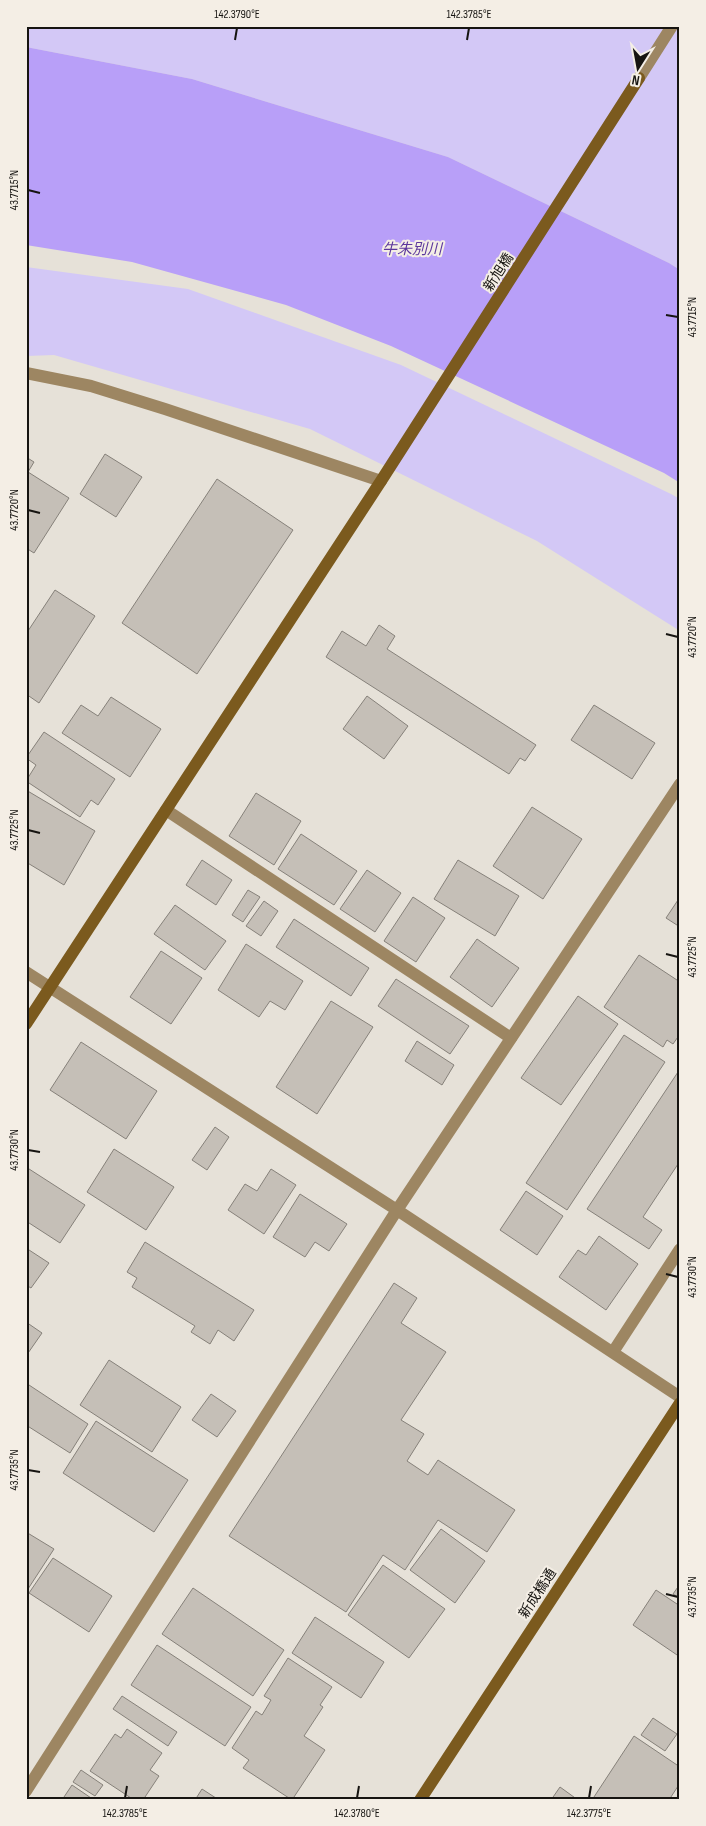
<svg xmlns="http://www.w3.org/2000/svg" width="706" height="1826" font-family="'Sofia Sans Condensed','Noto Sans JP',sans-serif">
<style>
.green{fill:#d3c8f6}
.water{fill:#b89ff8}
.building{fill:#c5bfb7;stroke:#86817a}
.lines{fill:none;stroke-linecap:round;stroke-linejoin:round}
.lane{stroke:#9d8662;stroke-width:12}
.street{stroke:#9d8662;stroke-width:12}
.secondary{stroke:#7b5a1e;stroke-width:12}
.ticks{fill:none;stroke:#161411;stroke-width:2}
.labels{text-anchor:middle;stroke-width:4;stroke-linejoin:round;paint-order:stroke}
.street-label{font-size:14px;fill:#161411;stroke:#f4eee5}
.water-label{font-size:15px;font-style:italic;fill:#5c379c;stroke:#f4eee5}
.neatline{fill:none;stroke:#161411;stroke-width:2}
.ticks-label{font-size:12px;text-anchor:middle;fill:#161411}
</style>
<rect width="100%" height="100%" fill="#e6e1d8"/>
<path class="green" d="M 26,26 L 680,26 L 680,270 L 669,263 L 448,157 L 192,79 L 26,47 Z
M 26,267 L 188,289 L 401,365 L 671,494 L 680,499 L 680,631 L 537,541 L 310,429 L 54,355 L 26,356 Z"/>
<path class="water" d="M 26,47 L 192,79 L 448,157 L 669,263 L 680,270 L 680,483 L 664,473 L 391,346 L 286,305 L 132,262 L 26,245 Z"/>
<path class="building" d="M 105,454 L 142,477 L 116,517 L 80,494 Z
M 26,457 L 34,462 L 28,472 L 69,498 L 34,553 L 26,548 Z
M 217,479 L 293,530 L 197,674 L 122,623 Z
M 55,590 L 95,616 L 39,703 L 26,694 L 26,634 Z
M 379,625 L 395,636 L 387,649 L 536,745 L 525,761 L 520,758 L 509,774 L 326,657 L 342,631 L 366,646 Z
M 367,696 L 408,726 L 384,759 L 343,729 Z
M 111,697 L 161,729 L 130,777 L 62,733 L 81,705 L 98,716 Z
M 594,705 L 655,743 L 632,779 L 571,740 Z
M 44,732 L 115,779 L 98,805 L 91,800 L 80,817 L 26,781 L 36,765 L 26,758 Z
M 26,790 L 95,831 L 64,885 L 26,862 Z
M 256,793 L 301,821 L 274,865 L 229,836 Z
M 532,807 L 582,839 L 543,899 L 493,866 Z
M 301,834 L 357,871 L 334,905 L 278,869 Z
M 202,860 L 232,880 L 216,905 L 186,885 Z
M 458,860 L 519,896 L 495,936 L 434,899 Z
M 367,870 L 401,893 L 375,932 L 340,909 Z
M 248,890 L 260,897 L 243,922 L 232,915 Z
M 413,897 L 445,918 L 416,962 L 384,941 Z
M 680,897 L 680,927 L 666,918 Z
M 264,901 L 278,911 L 261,936 L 246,926 Z
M 175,905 L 226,941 L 205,970 L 154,934 Z
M 294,919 L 369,968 L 351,996 L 276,947 Z
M 477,939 L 519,968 L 492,1007 L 450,977 Z
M 246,944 L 303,981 L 285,1010 L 270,1001 L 259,1017 L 218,990 Z
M 161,951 L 202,978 L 171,1024 L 130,997 Z
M 639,955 L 680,982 L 680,1034 L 673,1044 L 667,1040 L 663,1047 L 604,1007 Z
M 396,979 L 469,1026 L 450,1054 L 378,1006 Z
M 578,996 L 618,1024 L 561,1105 L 521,1078 Z
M 331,1001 L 373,1027 L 317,1114 L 276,1087 Z
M 624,1035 L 665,1062 L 567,1210 L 526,1183 Z
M 417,1041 L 454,1065 L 442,1085 L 405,1061 Z
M 81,1042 L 157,1091 L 126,1139 L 50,1090 Z
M 680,1069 L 680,1161 L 643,1217 L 662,1230 L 649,1249 L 587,1209 Z
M 215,1127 L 229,1137 L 207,1170 L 192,1160 Z
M 114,1149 L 174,1187 L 146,1230 L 87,1192 Z
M 26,1167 L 85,1205 L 60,1243 L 26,1221 Z
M 271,1169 L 296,1185 L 264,1234 L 228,1210 L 245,1184 L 257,1191 Z
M 526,1191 L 563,1216 L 537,1255 L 500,1230 Z
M 300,1194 L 347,1224 L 329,1251 L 315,1242 L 305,1257 L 273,1237 Z
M 599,1236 L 638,1264 L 606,1310 L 559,1277 L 578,1250 L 586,1255 Z
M 145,1242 L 254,1310 L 234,1341 L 218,1330 L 210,1344 L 191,1332 L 195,1326 L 132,1287 L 137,1278 L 127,1272 Z
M 26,1248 L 49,1263 L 31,1288 L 26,1285 Z
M 394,1283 L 417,1298 L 401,1323 L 446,1352 L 401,1420 L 424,1434 L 407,1461 L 428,1475 L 438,1460 L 515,1510 L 487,1552 L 438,1520 L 405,1570 L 383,1555 L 346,1612 L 229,1536 Z
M 26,1322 L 42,1333 L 26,1356 Z
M 109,1360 L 181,1407 L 152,1452 L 80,1405 Z
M 29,1385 L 88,1424 L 70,1453 L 26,1425 L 26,1389 Z
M 211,1394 L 236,1411 L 217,1437 L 192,1420 Z
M 96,1421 L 188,1480 L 154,1532 L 63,1473 Z
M 441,1529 L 485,1561 L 455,1603 L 410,1570 Z
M 26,1532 L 54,1549 L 26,1592 Z
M 53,1558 L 112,1596 L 89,1632 L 29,1593 Z
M 383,1565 L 445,1609 L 409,1658 L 348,1615 Z
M 680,1584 L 680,1598 L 673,1594 Z
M 193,1588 L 284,1650 L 253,1696 L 162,1634 Z
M 656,1590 L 680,1606 L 680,1657 L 633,1625 Z
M 315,1617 L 384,1662 L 361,1698 L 292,1653 Z
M 157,1645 L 251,1707 L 225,1746 L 131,1685 Z
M 288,1658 L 332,1687 L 320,1705 L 323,1707 L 304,1736 L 325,1750 L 292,1800 L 243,1768 L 249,1760 L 232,1748 L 256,1711 L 262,1715 L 271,1700 L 264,1696 Z
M 122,1696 L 177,1732 L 168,1746 L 113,1709 Z
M 653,1718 L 677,1734 L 665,1751 L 641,1735 Z
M 127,1729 L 162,1753 L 150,1770 L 159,1776 L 143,1800 L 134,1800 L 90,1771 L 115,1734 L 121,1738 Z
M 634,1736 L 680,1767 L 680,1783 L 669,1800 L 592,1800 Z
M 81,1770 L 103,1785 L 95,1796 L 73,1782 Z
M 72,1785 L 94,1800 L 62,1800 Z
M 560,1787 L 578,1800 L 551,1800 Z
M 202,1789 L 219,1800 L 195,1800 Z"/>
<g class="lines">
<path class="lane" d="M 166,810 L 511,1038"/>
<path class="street" d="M 639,78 L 672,26
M 26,373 L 91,386 L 165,409 L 381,481
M 26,972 L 397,1210 L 680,1397
M 613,1352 L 680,1249
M 26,1791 L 397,1210 L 680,784"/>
<path class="secondary" d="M 26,1024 L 381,481 L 639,78
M 420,1800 L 680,1403"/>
</g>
<path class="ticks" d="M 235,40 L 237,28M 467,40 L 469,28M 28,190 L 40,193M 666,315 L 678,317M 28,510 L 40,513M 666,634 L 678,637M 28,830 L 40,833M 666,954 L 678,957M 28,1150 L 40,1152M 666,1274 L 678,1277M 28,1470 L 40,1472M 666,1594 L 678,1597M 125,1798 L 127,1786M 357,1798 L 359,1786M 589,1798 L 591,1786"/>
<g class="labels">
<g class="street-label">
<text transform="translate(498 272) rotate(-57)" y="5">新旭橋</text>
<text transform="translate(537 1593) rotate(-57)" y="5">新成橋通</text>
</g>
<g class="water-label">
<text x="412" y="254">牛朱別川</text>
</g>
</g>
<rect width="706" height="1826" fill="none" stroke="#f4eee5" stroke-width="55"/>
<g transform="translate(638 68) rotate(191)" stroke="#f4eee5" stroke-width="4" paint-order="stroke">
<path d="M0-4L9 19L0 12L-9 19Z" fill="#161411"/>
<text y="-8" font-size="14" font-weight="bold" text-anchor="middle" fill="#161411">N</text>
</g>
<rect x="28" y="28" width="650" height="1770" class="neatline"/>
<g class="ticks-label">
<text x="237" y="18">142.3790°E</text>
<text x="469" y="18">142.3785°E</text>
<text transform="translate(14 190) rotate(-90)" y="4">43.7715°N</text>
<text transform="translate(692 317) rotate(-90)" y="4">43.7715°N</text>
<text transform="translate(14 510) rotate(-90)" y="4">43.7720°N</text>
<text transform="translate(692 637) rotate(-90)" y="4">43.7720°N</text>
<text transform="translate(14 830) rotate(-90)" y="4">43.7725°N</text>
<text transform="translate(692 957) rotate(-90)" y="4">43.7725°N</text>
<text transform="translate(14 1150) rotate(-90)" y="4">43.7730°N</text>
<text transform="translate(692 1277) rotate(-90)" y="4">43.7730°N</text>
<text transform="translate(14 1470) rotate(-90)" y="4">43.7735°N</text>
<text transform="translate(692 1597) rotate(-90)" y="4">43.7735°N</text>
<text x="125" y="1817">142.3785°E</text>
<text x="357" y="1817">142.3780°E</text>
<text x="589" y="1817">142.3775°E</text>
</g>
</svg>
